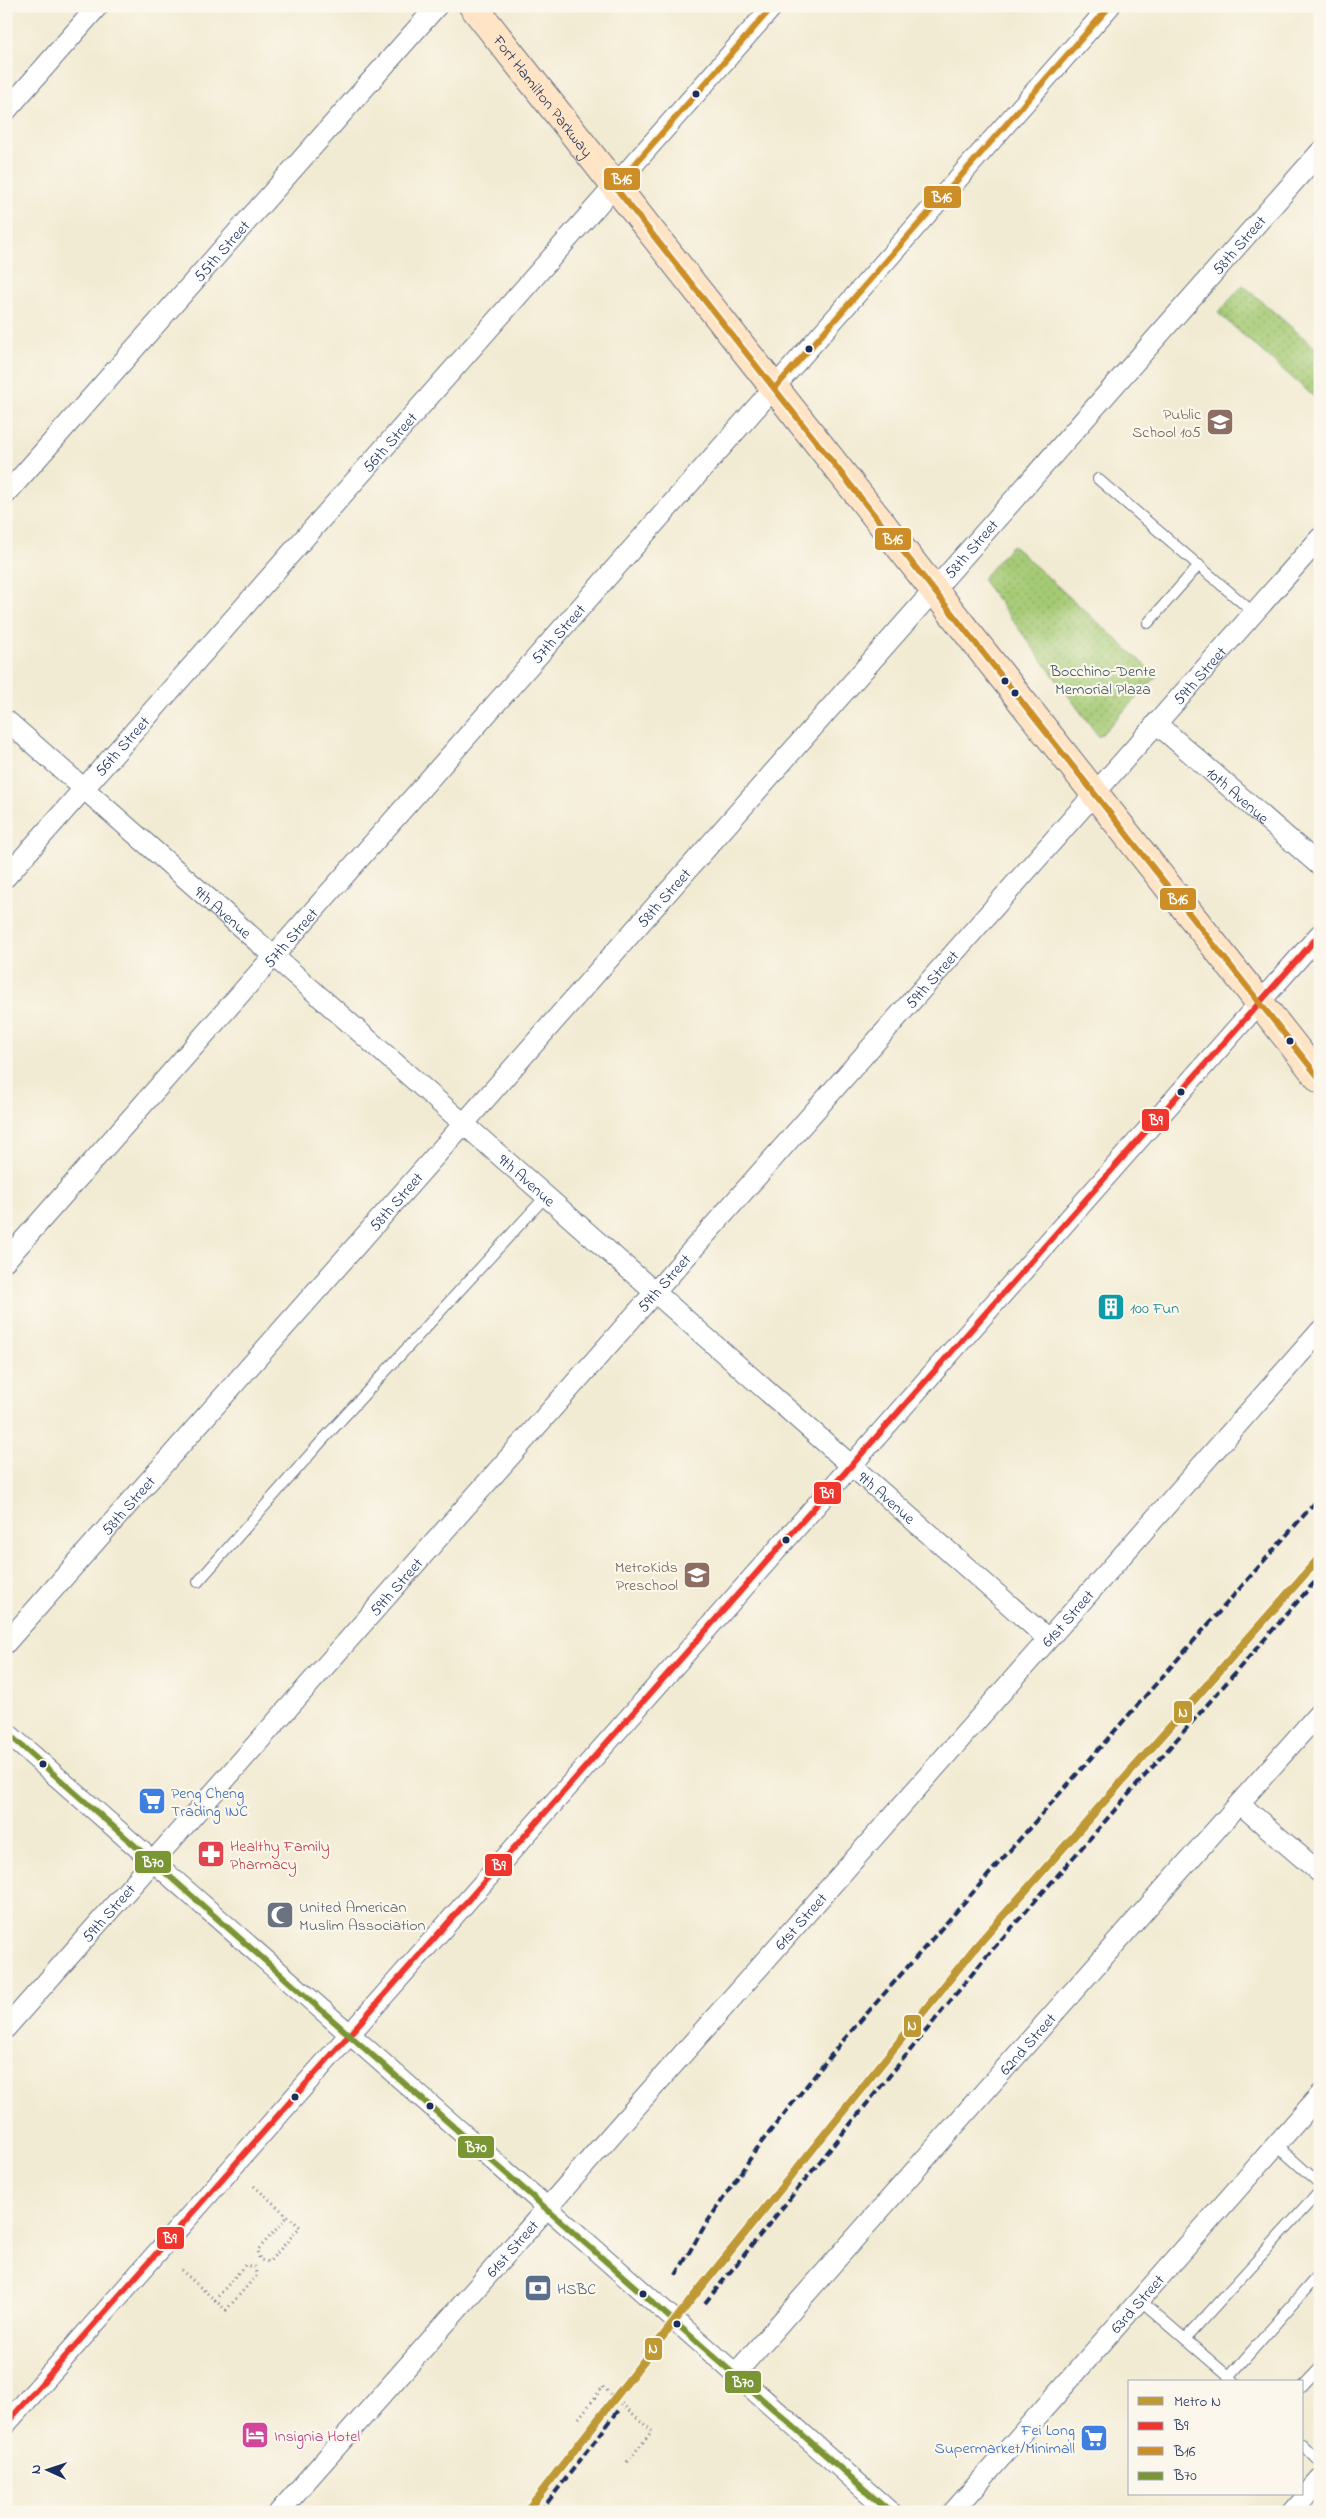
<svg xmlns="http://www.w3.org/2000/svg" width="1326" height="2518" font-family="'Indie Flower',sans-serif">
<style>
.park{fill:url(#park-dots);stroke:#607c69}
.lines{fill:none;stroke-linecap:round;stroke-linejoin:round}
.service-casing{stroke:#667187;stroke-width:12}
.minor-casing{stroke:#667187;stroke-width:22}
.secondary-casing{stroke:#667187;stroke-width:30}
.path{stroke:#667187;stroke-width:3;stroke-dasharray:1 4;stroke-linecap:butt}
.service{stroke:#fff;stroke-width:10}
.minor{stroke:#fff;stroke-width:20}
.secondary{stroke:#ffe4c6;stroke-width:28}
.rail{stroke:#1b2f5e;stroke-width:4;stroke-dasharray:8 4;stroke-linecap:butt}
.minor-bridge-casing{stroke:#667187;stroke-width:22;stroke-linecap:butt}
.path-bridge{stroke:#667187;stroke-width:3;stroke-dasharray:1 4;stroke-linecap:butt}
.minor-bridge{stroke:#fff;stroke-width:20}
.bus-1-casing{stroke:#fbf7ec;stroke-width:10}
.bus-2-casing{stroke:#fbf7ec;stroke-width:10}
.bus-3-casing{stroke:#fbf7ec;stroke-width:10}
.bus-1{stroke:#ee352e;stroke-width:6}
.bus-2{stroke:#cd8e28;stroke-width:6}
.bus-3{stroke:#799534;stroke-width:6}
.metro-1-casing{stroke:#fbf7ec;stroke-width:11}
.metro-1{stroke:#bf9934;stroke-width:8}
.bus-dot{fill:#1b2f5e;stroke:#fbf7ec;stroke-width:2}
.labels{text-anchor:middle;stroke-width:4.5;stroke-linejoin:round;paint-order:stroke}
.street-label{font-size:16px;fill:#1b2f5e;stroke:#fbf7ec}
.education-label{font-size:16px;fill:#785e54;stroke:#fbf7ec;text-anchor:end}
.park-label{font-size:16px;fill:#3e5664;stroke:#fbf7ec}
.culture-label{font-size:16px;fill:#0d838f;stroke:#fbf7ec;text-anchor:start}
.shop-label{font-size:16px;fill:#366cbe;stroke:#fbf7ec;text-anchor:start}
.health-label{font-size:16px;fill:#be3a42;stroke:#fbf7ec;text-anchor:start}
.worship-label{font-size:16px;fill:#5b616d;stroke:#fbf7ec;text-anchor:start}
.service-label{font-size:16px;fill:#4e5e75;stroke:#fbf7ec;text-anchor:start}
.hotel-label{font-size:16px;fill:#b23c85;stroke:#fbf7ec;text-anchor:start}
.line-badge{stroke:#fbf7ec;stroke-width:2}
.badge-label{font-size:14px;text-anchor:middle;font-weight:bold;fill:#fff}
</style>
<defs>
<pattern id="park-dots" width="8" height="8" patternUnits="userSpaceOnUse" patternTransform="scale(1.25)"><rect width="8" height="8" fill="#a5ca74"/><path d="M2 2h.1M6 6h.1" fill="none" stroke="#86a462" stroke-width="1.8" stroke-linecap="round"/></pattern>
</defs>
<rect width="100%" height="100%" fill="#fbf7ec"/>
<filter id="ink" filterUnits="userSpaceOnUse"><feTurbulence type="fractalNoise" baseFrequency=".02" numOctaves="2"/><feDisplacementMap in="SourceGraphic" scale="10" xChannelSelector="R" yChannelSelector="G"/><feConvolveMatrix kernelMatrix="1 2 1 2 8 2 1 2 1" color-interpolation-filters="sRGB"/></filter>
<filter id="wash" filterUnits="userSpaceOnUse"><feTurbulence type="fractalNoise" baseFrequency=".0096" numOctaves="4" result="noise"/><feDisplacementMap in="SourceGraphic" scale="20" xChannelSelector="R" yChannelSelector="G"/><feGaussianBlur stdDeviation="1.12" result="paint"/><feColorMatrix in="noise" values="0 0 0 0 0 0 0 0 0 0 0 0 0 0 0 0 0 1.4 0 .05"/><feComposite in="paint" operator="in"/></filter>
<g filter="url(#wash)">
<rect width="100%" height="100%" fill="#f2ebd3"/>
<path class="park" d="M 1243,285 L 1320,352 L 1320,402 L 1218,313 Z
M 1012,545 L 1157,676 L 1099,737 L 982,579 Z"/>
</g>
<g filter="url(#ink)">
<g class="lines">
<g class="service-casing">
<path id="service" d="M 1098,479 L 1254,613
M 1148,623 L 1199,565
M 198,1582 L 320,1443 L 546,1196
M 1276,2145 L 1320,2184
M 1140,2300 L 1185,2339
M 1229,2377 L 1320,2273
M 1235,2382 L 1185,2339 L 1320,2191
M 1302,2387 L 1320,2368
M 1302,2444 L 1320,2462"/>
</g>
<g class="minor-casing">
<g id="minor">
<path d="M 6,111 L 98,6"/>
<path id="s1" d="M 6,494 L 437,6"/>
<path id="s2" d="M 6,720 L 1048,1639"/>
<path id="s3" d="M 1156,723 L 1320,866"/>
<path id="s4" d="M 6,877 L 773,6"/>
<path id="s5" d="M 6,1260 L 1110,6"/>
<path id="s6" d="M 6,1643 L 1320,152"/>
<path d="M 6,1732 L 601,2255"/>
<path d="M 1240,1804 L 1320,1873"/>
<path id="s7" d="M 6,2028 L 1320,538"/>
<path d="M 712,2353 L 890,2512"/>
<path id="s8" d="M 735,2374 L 1320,1712"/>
<path d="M 6,2424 L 1320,934"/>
<path id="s9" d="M 279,2512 L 1320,1331"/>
<path id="s10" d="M 953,2512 L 1320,2095"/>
<path d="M 1292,2512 L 1320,2480"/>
</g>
</g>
<g class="secondary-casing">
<g id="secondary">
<path id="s11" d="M 473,6 L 1320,1079"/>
</g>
</g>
<path class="path" d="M 254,2186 L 300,2227 L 269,2262 L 260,2260 L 257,2251 L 288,2216
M 181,2270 L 226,2310 L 257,2275 L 254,2267 L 245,2265 L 215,2300
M 579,2418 L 603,2387
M 627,2462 L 652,2431"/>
<use href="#service" class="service"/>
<use href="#minor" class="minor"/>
<use href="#secondary" class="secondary"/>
<path class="rail" d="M 676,2275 L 704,2227 L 760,2144 L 840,2044 L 1320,1497
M 705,2303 L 986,1957 L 1320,1576
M 540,2512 L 619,2410"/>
<g class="minor-bridge-casing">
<path id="minor-bridge" d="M 601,2255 L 712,2353"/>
</g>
<path class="path-bridge" d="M 603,2387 L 652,2431"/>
<use href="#minor-bridge" class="minor-bridge"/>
<g class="bus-1-casing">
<path id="bus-1" d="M 6,2424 L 1320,934"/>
</g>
<g class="bus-2-casing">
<path id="bus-2" d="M 773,6 L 615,187 L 1320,1079
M 775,388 L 1110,6"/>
</g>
<g class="bus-3-casing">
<path id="bus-3" d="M 6,1732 L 890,2512"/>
</g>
<use href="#bus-1" class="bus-1"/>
<use href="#bus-2" class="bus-2"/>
<use href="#bus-3" class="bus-3"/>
<g class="metro-1-casing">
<path id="metro-1" d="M 526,2512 L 695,2295 L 974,1949 L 1320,1557"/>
</g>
<use href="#metro-1" class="metro-1"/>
</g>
</g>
<defs>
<g id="school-square" transform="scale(1.4375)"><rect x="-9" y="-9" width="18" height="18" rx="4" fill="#8d6e63" stroke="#fbf7ec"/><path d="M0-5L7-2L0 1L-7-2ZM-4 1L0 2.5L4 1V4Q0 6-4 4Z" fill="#fff"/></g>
<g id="building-square" transform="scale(1.4375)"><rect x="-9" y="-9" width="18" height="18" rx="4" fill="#0f9aa8" stroke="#fbf7ec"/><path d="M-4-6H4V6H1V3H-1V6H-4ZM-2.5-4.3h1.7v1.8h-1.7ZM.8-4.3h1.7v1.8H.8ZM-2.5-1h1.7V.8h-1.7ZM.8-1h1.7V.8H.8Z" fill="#fff"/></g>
<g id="supermarket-square" transform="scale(1.4375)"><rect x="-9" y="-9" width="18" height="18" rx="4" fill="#3f7fe0" stroke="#fbf7ec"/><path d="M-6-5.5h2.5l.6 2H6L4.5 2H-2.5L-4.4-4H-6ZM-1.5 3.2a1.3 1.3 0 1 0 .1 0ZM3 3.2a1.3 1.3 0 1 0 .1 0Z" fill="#fff"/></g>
<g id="pharmacy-square" transform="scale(1.4375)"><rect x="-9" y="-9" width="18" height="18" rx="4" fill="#e0444e" stroke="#fbf7ec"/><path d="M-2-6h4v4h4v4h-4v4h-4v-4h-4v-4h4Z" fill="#fff"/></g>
<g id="mosque-square" transform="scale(1.4375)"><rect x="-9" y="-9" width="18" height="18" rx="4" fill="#6b7280" stroke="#fbf7ec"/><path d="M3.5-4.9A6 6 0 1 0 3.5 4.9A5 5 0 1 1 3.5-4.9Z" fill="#fff"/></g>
<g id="bank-square" transform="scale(1.4375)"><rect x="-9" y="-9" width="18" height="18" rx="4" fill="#5c6f8a" stroke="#fbf7ec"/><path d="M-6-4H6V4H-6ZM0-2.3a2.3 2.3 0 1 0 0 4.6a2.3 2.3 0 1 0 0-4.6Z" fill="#fff"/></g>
<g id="hotel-square" transform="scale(1.4375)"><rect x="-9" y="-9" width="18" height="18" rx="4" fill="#d1479c" stroke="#fbf7ec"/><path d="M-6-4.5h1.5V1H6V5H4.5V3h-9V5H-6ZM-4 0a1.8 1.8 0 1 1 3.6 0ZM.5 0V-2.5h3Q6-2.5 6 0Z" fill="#fff"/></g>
</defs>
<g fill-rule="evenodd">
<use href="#school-square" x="1220" y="422"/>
<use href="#building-square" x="1111" y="1307"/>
<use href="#school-square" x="697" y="1575"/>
<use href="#supermarket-square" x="152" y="1801"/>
<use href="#pharmacy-square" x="211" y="1854"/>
<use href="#mosque-square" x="280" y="1915"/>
<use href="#bank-square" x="538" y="2288"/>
<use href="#hotel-square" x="255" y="2435"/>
<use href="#supermarket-square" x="1094" y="2438"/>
</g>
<g class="bus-dot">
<circle cx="696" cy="94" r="4.5"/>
<circle cx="809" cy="349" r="4.5"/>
<circle cx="1005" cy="681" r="4.5"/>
<circle cx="1015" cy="693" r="4.5"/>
<circle cx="1290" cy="1041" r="4.5"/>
<circle cx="1181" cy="1092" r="4.5"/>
<circle cx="786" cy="1540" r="4.5"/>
<circle cx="43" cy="1764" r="4.5"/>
<circle cx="295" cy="2097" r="4.5"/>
<circle cx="430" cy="2106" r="4.5"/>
<circle cx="643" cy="2294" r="4.5"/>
<circle cx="677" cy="2324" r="4.5"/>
</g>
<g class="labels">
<g class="street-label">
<text dy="6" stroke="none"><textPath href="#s11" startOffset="114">Fort Hamilton Parkway</textPath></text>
<text dy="6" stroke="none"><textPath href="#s6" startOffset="1864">58th Street</textPath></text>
<text dy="6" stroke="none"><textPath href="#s1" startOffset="325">55th Street</textPath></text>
<text dy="6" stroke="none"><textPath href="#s4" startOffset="580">56th Street</textPath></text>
<text dy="6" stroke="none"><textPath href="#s6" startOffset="1459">58th Street</textPath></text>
<text dy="6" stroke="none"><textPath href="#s5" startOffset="835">57th Street</textPath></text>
<text dy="6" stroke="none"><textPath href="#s7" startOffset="1804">59th Street</textPath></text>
<text dy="6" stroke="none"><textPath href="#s4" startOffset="175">56th Street</textPath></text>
<text dy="6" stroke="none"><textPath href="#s3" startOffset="109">10th Avenue</textPath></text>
<text dy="6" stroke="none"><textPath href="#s6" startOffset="994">58th Street</textPath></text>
<text dy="6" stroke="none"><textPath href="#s2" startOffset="290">9th Avenue</textPath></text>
<text dy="6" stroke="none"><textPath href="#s5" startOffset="430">57th Street</textPath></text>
<text dy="6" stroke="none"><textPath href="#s7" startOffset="1399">59th Street</textPath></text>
<text dy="6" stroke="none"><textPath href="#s2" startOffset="695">9th Avenue</textPath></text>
<text dy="6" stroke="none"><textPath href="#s6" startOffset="589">58th Street</textPath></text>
<text dy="6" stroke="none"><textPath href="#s7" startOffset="994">59th Street</textPath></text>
<text dy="6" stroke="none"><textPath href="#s2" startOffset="1175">9th Avenue</textPath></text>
<text dy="6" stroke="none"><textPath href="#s6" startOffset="184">58th Street</textPath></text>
<text dy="6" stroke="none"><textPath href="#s7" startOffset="589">59th Street</textPath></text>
<text dy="6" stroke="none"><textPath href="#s9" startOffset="1192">61st Street</textPath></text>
<text dy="6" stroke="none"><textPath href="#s7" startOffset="154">59th Street</textPath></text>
<text dy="6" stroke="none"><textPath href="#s9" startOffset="788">61st Street</textPath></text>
<text dy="6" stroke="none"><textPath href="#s8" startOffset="441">62nd Street</textPath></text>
<text dy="6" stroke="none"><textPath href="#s9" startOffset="352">61st Street</textPath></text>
<text dy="6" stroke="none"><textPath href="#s10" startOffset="278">63rd Street</textPath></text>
</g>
<g class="education-label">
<text x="1201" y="419">Public<tspan x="1201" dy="18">School 105</tspan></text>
<text x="678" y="1572">MetroKids<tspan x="678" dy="18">Preschool</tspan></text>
</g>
<g class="park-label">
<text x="1103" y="676">Bocchino-Dente<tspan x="1103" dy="18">Memorial Plaza</tspan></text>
</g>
<g class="culture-label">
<text x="1130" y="1313">100 Fun</text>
</g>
<g class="shop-label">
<text x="171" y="1798">Peng Cheng<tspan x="171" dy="18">Trading INC</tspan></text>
<text x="1075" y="2435" text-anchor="end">Fei Long<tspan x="1075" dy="18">Supermarket/Minimall</tspan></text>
</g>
<g class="health-label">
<text x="230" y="1851">Healthy Family<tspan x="230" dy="18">Pharmacy</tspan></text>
</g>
<g class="worship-label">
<text x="299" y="1912">United American<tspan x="299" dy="18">Muslim Association</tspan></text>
</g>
<g class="service-label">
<text x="557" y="2294">HSBC</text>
</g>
<g class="hotel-label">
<text x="274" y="2441">Insignia Hotel</text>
</g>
</g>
<g class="line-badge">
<rect x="603" y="167" width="38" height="24" rx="5" fill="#cd8e28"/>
<rect x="923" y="185" width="39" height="24" rx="5" fill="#cd8e28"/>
<rect x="874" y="527" width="38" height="24" rx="5" fill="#cd8e28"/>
<rect x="1159" y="887" width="38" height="24" rx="5" fill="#cd8e28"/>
<rect x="1141" y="1108" width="29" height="24" rx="5" fill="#ee352e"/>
<rect x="813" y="1481" width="29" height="24" rx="5" fill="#ee352e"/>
<rect x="1173" y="1700" width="20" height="24" rx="5" fill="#bf9934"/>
<rect x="134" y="1850" width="38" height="24" rx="5" fill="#799534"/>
<rect x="484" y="1853" width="29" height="24" rx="5" fill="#ee352e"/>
<rect x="903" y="2014" width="19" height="24" rx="5" fill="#bf9934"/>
<rect x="457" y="2135" width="38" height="24" rx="5" fill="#799534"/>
<rect x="156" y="2226" width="29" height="24" rx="5" fill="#ee352e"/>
<rect x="644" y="2337" width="19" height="24" rx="5" fill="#bf9934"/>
<rect x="724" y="2370" width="38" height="24" rx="5" fill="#799534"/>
</g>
<g class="badge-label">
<text x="622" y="184">B16</text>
<text x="942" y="202">B16</text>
<text x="893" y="544">B16</text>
<text x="1178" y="904">B16</text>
<text x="1156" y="1125">B9</text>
<text x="827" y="1498">B9</text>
<text x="1183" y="1717">N</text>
<text x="153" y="1867">B70</text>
<text x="499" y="1870">B9</text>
<text x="912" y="2030">N</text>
<text x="476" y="2152">B70</text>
<text x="170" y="2243">B9</text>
<text x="653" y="2353">N</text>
<text x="743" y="2387">B70</text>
</g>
<rect width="1326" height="2518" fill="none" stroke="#fbf7ec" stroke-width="25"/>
<rect x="1128" y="2380" width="175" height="115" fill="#fbf7ec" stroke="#a1a7b3"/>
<rect x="1138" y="2397" width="25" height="8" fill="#bf9934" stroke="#a1a7b3"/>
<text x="1174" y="2406" font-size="15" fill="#1b2f5e">Metro N</text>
<rect x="1138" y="2422" width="25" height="8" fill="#ee352e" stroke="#a1a7b3"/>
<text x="1174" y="2430" font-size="15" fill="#1b2f5e">B9</text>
<rect x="1138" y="2447" width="25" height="8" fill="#cd8e28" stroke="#a1a7b3"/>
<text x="1174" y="2456" font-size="15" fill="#1b2f5e">B16</text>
<rect x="1138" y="2472" width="25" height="8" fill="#799534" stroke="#a1a7b3"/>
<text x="1174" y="2480" font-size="15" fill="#1b2f5e">B70</text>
<g transform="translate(48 2470) rotate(273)" stroke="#fbf7ec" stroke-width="4" paint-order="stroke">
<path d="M0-4L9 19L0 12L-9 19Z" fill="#1b2f5e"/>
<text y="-8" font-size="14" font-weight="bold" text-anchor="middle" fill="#1b2f5e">N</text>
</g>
</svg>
